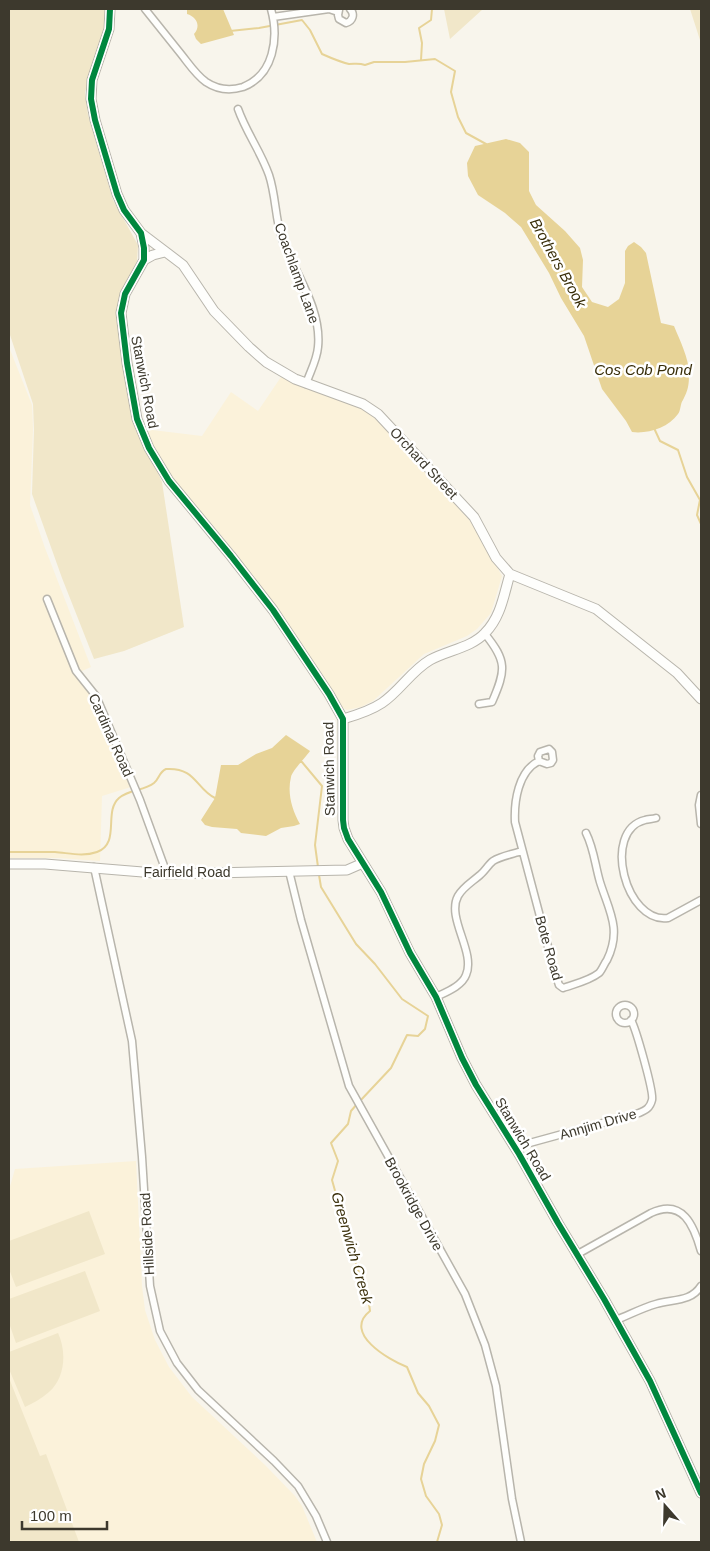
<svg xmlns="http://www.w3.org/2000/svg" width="710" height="1551" font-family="Arial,sans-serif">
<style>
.built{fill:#fbf2da}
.green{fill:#f1e7c9}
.water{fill:#e7d397}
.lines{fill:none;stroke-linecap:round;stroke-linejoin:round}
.stream{stroke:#e7d397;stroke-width:2}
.street-casing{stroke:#b8b5ac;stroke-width:9}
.secondary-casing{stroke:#b8b5ac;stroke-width:11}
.street{stroke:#fefefc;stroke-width:6}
.secondary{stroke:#fefefc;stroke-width:9}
.cycleway-casing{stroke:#fff;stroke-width:9}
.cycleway{stroke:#00873e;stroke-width:6}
.labels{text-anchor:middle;stroke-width:5;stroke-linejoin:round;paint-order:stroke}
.street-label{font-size:14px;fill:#3d392d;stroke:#fff}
.water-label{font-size:15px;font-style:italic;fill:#382d08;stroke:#fff}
</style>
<rect width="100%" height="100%" fill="#f8f5ec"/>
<path class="built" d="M 9,347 L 32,405 L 33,429 L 30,505 L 45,548 L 91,667 L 80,672 L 131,787 L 102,796 L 100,861 L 59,858 L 9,858 Z
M 281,377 L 362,409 L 373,415 L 473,524 L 502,576 L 491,613 L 477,629 L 467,636 L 424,654 L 373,701 L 361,707 L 347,710 L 343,708 L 274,605 L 235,552 L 178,484 L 162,462 L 144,429 L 202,436 L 231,392 L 258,411 Z
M 136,1161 L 142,1286 L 145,1310 L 155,1340 L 169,1367 L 192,1397 L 265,1465 L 295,1496 L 302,1506 L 317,1542 L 9,1542 L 9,1190 L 15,1169 Z"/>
<path class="green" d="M 9,9 L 107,9 L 104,34 L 85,92 L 88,115 L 113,200 L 138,245 L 137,261 L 119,298 L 121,344 L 133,416 L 162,482 L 184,627 L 124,651 L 94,659 L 62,578 L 32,494 L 34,430 L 33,404 L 9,332 Z
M 444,9 L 483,9 L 450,39 Z
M 690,9 L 701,9 L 701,39 L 700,40 Z
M 89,1211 L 105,1254 L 16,1287 L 9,1269 L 9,1241 Z
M 85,1271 L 100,1311 L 16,1343 L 9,1323 L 9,1299 Z
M 58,1333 C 67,1352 65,1378 49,1392 C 41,1399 33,1403 25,1407 L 9,1369 L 9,1352 Z
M 9,1378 L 40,1456 L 46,1454 L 79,1542 L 11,1542 L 9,1537 Z"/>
<path class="water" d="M 187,9 L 223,9 L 234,35 L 201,44 L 196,39 L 194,34 C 201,26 197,17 187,14 Z
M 506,139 L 520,143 L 529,152 L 529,191 L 536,205 L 565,231 L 580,248 L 583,260 L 582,287 L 592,302 L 608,307 L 619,299 L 625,283 L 625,251 L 628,246 L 634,242 L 641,247 L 646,253 L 661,323 L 674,326 C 680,341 689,358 689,374 C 689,386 688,390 683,400 C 680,404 681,410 678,414 C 668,428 648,434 632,432 L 626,421 L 602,389 L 584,336 L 561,298 L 549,273 L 521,227 L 505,213 L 478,195 L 468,176 L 467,163 L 475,146 Z
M 286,735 L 310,751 C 306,757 292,771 291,777 C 287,793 292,810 300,824 L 294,826 L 281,828 L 266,836 L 241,833 L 237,829 L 212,827 L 205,825 L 201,820 L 215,798 L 221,765 L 238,765 L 256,754 L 272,748 Z"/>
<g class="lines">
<path class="stream" d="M 230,31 L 259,28 L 302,20 L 310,30 L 322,54 C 331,58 340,62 349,64 C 356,64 359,63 365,65 L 374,62 L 405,62 L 435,59 L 455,71 L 451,92 L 458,117 L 466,133 L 486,144
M 421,60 L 422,43 L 419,28 L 431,20 L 432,9
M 654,428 L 660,441 L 678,450 L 687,477 L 700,500 L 697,515 L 701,524 L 701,541
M 300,762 L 302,762 L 322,786 L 315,845 L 318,867
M 9,852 C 24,852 39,852 55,852 C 69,853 83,857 97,852 C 121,843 103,812 119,798 C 129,789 144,791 154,783 C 159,779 159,772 166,769 C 196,767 196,789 215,798 L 217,797
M 319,875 L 321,887 L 356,944 L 375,964 L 402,999 L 428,1016 L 425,1029 L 418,1036 L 407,1035 L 391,1068 L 360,1101
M 357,1104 L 351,1111 L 348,1124 L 331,1143 L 338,1161 L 332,1180 L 352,1251 L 369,1304 L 370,1311 C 342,1333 389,1360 407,1367 L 418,1393 L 429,1406 L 439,1425 L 435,1441 L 424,1464 L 421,1479 L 426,1496 L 439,1514 L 442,1525 L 437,1542"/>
<g class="street-casing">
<path id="street" d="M 145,9 C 157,24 169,39 181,54 C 189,64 196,75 206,82 C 218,90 230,91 243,87 C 274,75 279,38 271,9
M 339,10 L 338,15 L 339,19 L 346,23 C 353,21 355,14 350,9
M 273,17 L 329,9 L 338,12
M 238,109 C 246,132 261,152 269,175 C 276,196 275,218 282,239 C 295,273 322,309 318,347 C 317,360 310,372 306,384
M 47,599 L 76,671 L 96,696 L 140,800 L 167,874
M 479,704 L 492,702 C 506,670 507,661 485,634
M 539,761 L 547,764 L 551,763 L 553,760 L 552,752 L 549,749 L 540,752 L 538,756 L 539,761 C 518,771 514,802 515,822 L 555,973 L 559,985 L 563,988 C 574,984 589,981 599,973 C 602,970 604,964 607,960 C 622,929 609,911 600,882 C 595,865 594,849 586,833
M 701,795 L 699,805 L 701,824
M 656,818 C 653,819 648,819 645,820 C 601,831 626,924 668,918 L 701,900
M 94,867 L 132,1041 L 142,1157 L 150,1286 L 160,1331 L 177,1363 L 198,1390 L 274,1461 L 298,1486 L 316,1516 L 327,1542
M 289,871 L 301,920 L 349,1086 L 465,1294 L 485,1345 L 496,1386 L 512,1499 L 521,1542
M 436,997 C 446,992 462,986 466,975 C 476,952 446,918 458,896 C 463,887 472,882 480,875 C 485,871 488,865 493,861 C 501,856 513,854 522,851
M616 1014a9 9 0 1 1 18 0a9 9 0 1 1-18 0Z
M 515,1147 L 639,1113 C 646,1110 650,1108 652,1100 C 654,1092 636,1029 631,1020
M 576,1255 L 651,1213 C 683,1198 694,1226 701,1251
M 616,1320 C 629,1315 642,1308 656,1304 C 673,1299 691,1302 701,1286"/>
</g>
<g class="secondary-casing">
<path id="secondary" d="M 110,9 L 109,29 L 92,80 L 91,99 L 95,120 L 117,194 L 124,210 L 141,233 L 144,248 L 144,260 L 125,294 L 121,313 L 127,363 L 137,419 L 149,448 L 169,481 L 231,556 L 273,610 L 329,694 L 343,719 L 343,820 L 344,828 L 348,839 L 381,892 L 410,953 L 436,997 L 462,1058 L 476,1085 L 519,1154 L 558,1223 L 604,1299 L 650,1381 L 701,1493
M 141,233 L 183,265 L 214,311 L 249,347 L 266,362 L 295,379 L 363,404 L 378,414 L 474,517 L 496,558 L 510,574 L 596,609 L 677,673 L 701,699
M 144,260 L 153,255 L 165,252
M 343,719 C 357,715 370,711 382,703 C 400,691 411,671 430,660 C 448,650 471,648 485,633 C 501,617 504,594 510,574
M 9,864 L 45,864 L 167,874 L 347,870 L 363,863"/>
</g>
<use href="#street" class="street"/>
<use href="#secondary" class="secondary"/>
<g class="cycleway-casing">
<path id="cycleway" d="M 110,9 L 109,29 L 92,80 L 91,99 L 95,120 L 117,194 L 124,210 L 141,233 L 144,248 L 144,260 L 125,294 L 121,313 L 127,363 L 137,419 L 149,448 L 169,481 L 231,556 L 273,610 L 329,694 L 343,719 L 343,820 L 344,828 L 348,839 L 381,892 L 410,953 L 436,997 L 462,1058 L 476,1085 L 519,1154 L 558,1223 L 604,1299 L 650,1381 L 701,1493"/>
</g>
<use href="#cycleway" class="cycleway"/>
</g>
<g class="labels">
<g class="street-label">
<text transform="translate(297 273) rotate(70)" y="5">Coachlamp Lane</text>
<text transform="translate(145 382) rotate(79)" y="5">Stanwich Road</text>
<text transform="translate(424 463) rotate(47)" y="5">Orchard Street</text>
<text transform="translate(111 735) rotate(66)" y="5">Cardinal Road</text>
<text transform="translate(329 769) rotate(-91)" y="5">Stanwich Road</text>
<text x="187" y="877">Fairfield Road</text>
<text transform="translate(549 948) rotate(74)" y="5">Bote Road</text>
<text transform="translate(598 1124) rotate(-16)" y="5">Annjim Drive</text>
<text transform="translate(523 1139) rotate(59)" y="5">Stanwich Road</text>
<text transform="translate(414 1204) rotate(61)" y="5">Brookridge Drive</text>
<text transform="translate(147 1234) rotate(-93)" y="5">Hillside Road</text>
</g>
<g class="water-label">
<text transform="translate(558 263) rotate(61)" y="5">Brothers Brook</text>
<text x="643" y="375">Cos Cob Pond</text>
<text transform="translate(352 1248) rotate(74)" y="5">Greenwich Creek</text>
</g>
</g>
<rect width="710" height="1551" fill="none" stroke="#3d392d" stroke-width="20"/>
<g transform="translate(665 1506) rotate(340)" stroke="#ffffff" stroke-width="4" paint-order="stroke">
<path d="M0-4L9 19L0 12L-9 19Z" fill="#3d392d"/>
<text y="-8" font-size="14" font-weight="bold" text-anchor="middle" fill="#3d392d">N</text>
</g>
<path d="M22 1521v8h85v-8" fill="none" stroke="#3d392d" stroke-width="2.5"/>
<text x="30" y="1521" font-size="15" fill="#3d392d" stroke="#ffffff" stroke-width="4" paint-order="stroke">100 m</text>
</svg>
